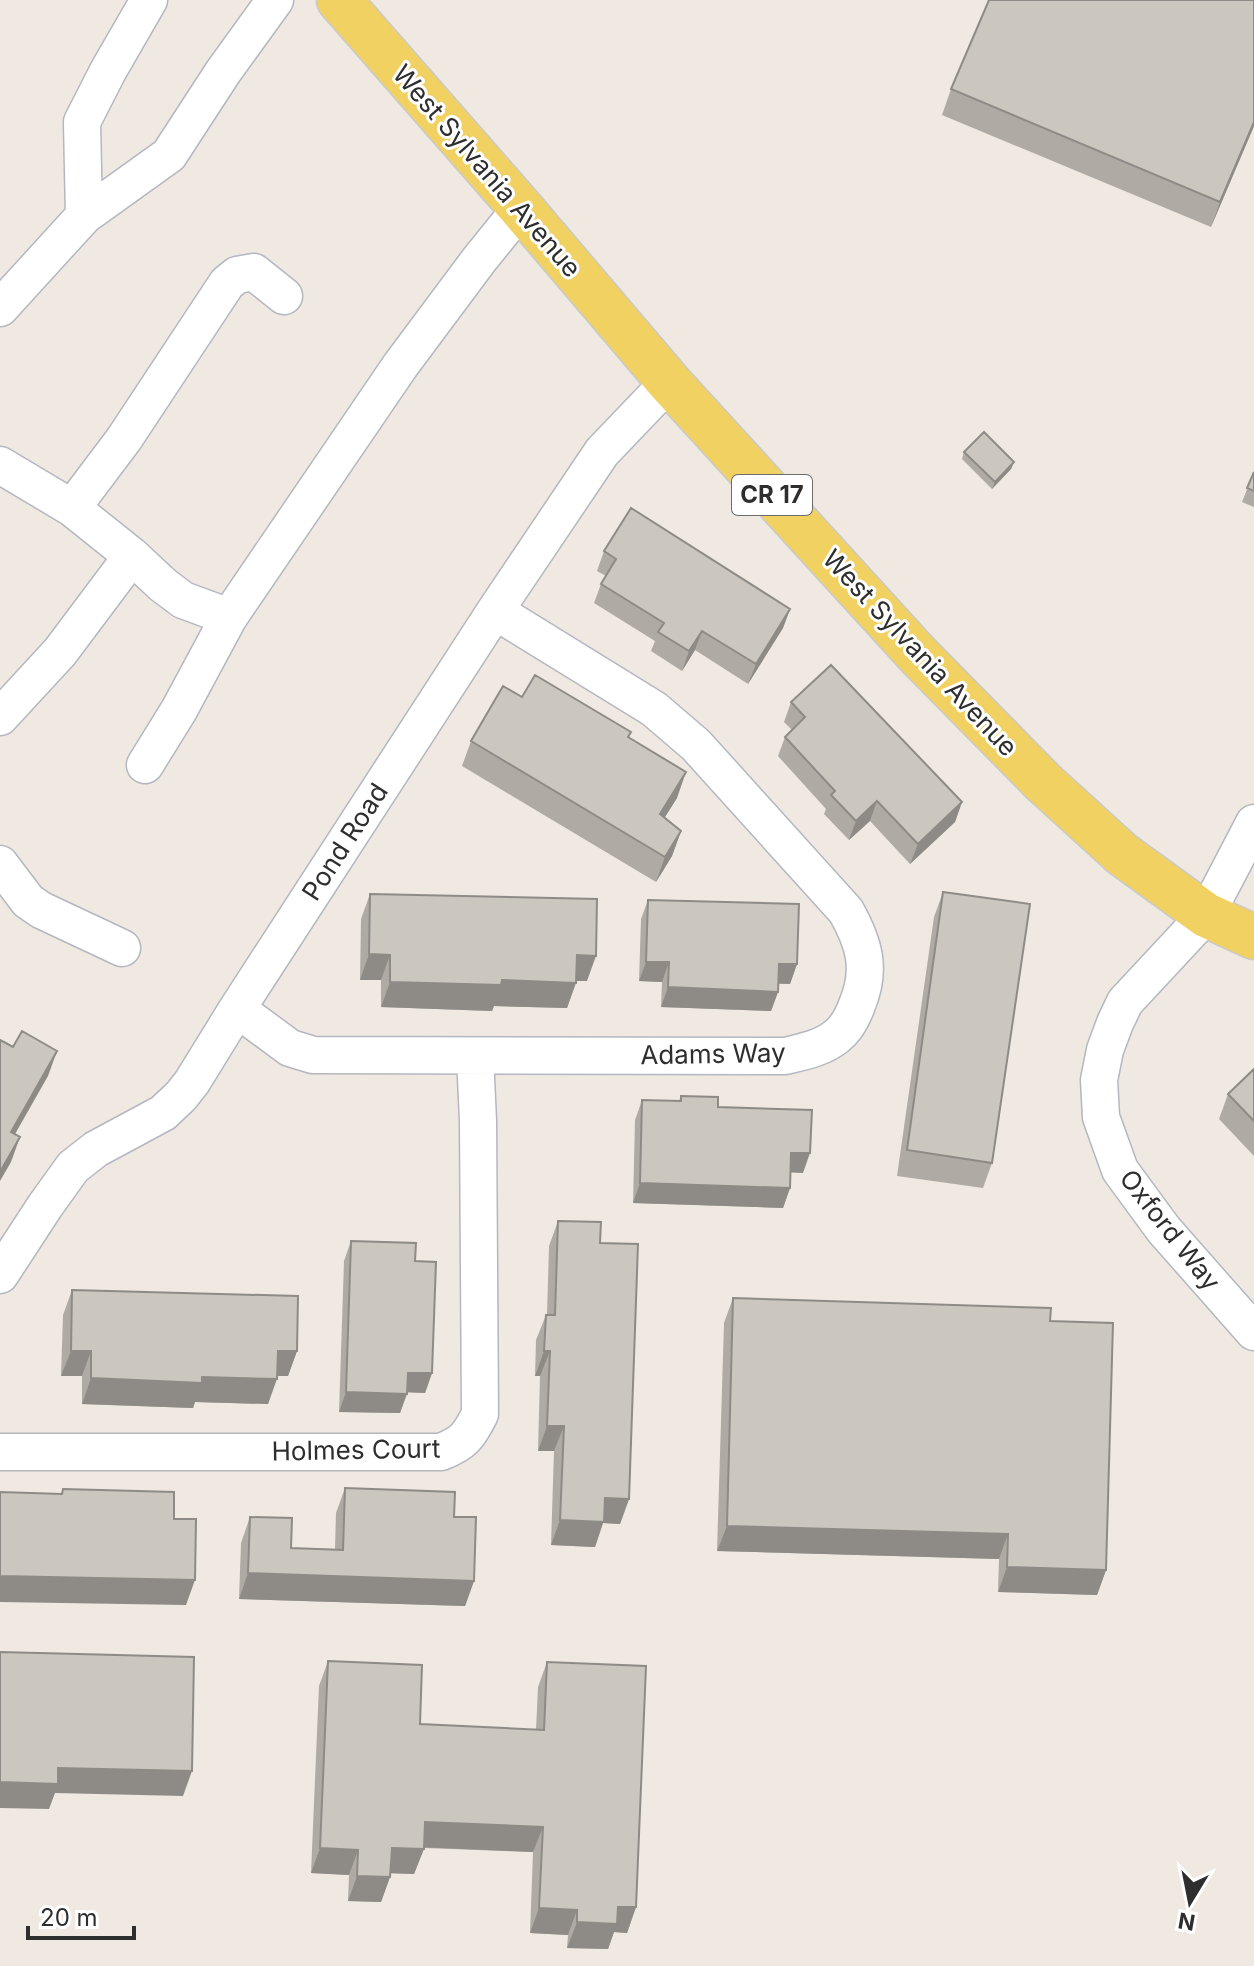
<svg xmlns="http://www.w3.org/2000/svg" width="1254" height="1966" font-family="Inter,sans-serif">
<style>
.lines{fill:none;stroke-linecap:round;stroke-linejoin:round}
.street-casing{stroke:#b4b7c1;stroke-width:39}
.primary-casing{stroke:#c9c9c9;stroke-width:47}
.street{stroke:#fff;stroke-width:36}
.primary{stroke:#f2d163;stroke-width:44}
.wall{fill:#afaba4}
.shaded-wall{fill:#8e8b86}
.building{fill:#cbc7bf;stroke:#8e8b86;stroke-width:2}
.labels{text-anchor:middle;stroke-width:6;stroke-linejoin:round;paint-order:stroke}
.shield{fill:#fff;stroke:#6d6d6d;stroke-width:2}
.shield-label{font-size:24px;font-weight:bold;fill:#2e2e2e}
.street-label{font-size:26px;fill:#2e2e2e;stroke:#fff}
</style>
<rect width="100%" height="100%" fill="#efe9e1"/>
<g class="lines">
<g class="street-casing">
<path id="street" d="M 84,216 L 82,122 L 108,71 L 149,0
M 0,308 L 84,216 L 169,155 L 223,72 L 275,0
M 0,465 L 72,508 L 132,556 L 163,585 L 183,600 L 229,617
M 72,508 L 124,439 L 227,283 L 237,275 L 254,272 L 284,296
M 0,717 L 60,652 L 132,556
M 145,765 L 179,710 L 229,617 L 400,366 L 479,260 L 521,208
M 1254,823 L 1206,915 L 1125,1002 L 1115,1023 L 1105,1050 L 1099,1080 L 1101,1117 L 1120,1170 L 1164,1230 L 1254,1332
M 0,864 L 28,901 L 41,910 L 122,948
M 237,1009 L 290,1048 L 313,1055 L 785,1056 C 802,1052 823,1048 837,1036 C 846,1029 853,1016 857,1005 C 872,969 864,943 846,911 L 696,745 L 654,709 L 495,611
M 0,1275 L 45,1206 L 73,1167 L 96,1149 L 163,1113 L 181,1096 L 192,1082 L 237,1009 L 495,611 L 602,452 L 669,382
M 0,1452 L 441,1452 C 464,1443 469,1436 480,1414 L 478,1121 L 475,1056"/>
</g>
<g class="primary-casing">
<path id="primary" d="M 339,0 L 521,208 L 669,382 L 917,654 L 1043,782 L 1122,854 L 1206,915 L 1254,937"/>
</g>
<use href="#street" class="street"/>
<use href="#primary" class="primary"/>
</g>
<path class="wall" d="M 951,89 L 1254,126 L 1211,227 L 942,115 Z
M 964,452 L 1014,462 L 1011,469 L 992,489 L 962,459 Z
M 1254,472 L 1254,507 L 1242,502 Z
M 604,551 L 790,609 L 783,628 L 748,684 L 695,650 L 682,671 L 651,651 L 655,641 L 594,603 L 601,584 L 606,576 L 597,571 Z
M 522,697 L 631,732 L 629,738 L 677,798 L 665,817 L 681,831 L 672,856 L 656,882 L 462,766 L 471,741 Z
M 791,702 L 962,802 L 955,822 L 910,864 L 870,821 L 849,840 L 824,814 L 826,809 L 778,756 L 785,737 L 792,730 L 784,722 Z
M 943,892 L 992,1163 L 983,1188 L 897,1176 L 934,917 Z
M 370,894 L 587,981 L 576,981 L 567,1008 L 494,1006 L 492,1011 L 381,1007 L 381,980 L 360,980 L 361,919 Z
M 648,900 L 797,964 L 790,984 L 779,984 L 778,992 L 771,1011 L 661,1007 L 662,982 L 639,981 L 641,919 Z
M 1254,1069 L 1254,1156 L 1219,1119 L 1228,1094 Z
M 681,1096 L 718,1107 L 803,1173 L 790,1172 L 790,1188 L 783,1208 L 633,1203 L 635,1120 L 642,1100 L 679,1101 Z
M 558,1221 L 600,1243 L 629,1499 L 620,1524 L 603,1523 L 595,1547 L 551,1545 L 554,1451 L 538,1451 L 540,1376 L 535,1376 L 536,1340 L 546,1315 L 547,1315 L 549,1246 Z
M 351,1241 L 415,1261 L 432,1373 L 425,1393 L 407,1392 L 400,1413 L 339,1412 L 344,1261 Z
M 72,1290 L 297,1351 L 288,1376 L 277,1376 L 268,1404 L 195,1402 L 193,1408 L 82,1404 L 82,1376 L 61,1376 L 63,1315 Z
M 733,1298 L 1050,1321 L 1106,1570 L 1097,1595 L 998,1592 L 999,1559 L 717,1551 L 724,1323 Z
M 345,1488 L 454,1517 L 474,1581 L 465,1606 L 239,1599 L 241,1543 L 250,1517 L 291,1548 L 335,1549 L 336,1513 Z
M 328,1661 L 420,1724 L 536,1730 L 538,1687 L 547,1662 L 636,1907 L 627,1933 L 614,1932 L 608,1949 L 567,1948 L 568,1935 L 530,1933 L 533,1852 L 424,1848 L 414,1874 L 391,1873 L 390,1877 L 381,1902 L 348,1901 L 349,1875 L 311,1873 L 319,1686 Z"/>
<path class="shaded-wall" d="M 1254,122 L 1254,126 L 1211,227 L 1220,202 Z
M 1014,462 L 1011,469 L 992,489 L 995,482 Z
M 790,609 L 783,628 L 748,684 L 756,664 Z
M 702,631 L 695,650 L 682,671 L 689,651 Z
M 686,772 L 677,798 L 651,839 L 660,814 Z
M 877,801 L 870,821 L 849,840 L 856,821 Z
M 962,802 L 955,822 L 910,864 L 918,844 Z
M 681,831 L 672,856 L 656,882 L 665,857 Z
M 369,954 L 390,955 L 381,980 L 360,980 Z
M 577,955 L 596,956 L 587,981 L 568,981 Z
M 646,962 L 669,962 L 662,982 L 639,981 Z
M 779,964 L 797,964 L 790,984 L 772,983 Z
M 502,980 L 576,983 L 567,1008 L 494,1006 L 492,1011 L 381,1007 L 390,982 Z
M 668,987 L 778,992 L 771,1011 L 661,1007 Z
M 57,1051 L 48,1076 L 2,1157 L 11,1132 Z
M 20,1137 L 11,1162 L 0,1181 L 0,1172 Z
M 791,1153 L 810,1153 L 803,1173 L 784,1172 Z
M 640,1183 L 790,1188 L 783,1208 L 633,1203 Z
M 71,1351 L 91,1351 L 82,1376 L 61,1376 Z
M 278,1351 L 297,1351 L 288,1376 L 269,1376 Z
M 544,1351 L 550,1351 L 540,1376 L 535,1376 Z
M 408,1373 L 432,1373 L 425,1393 L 400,1392 Z
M 202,1377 L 277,1379 L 268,1404 L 195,1402 L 193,1408 L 82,1404 L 91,1378 Z
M 346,1392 L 407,1394 L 400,1413 L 339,1412 Z
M 547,1426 L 564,1426 L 554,1451 L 538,1451 Z
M 605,1498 L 629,1499 L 620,1524 L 603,1523 L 595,1547 L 551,1545 L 560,1520 Z
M 727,1526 L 1008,1534 L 999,1559 L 717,1551 Z
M 1007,1567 L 1106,1570 L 1097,1595 L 998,1592 Z
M 248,1573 L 474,1581 L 465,1606 L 239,1599 Z
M 0,1576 L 195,1580 L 186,1605 L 0,1602 Z
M 58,1768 L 192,1771 L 183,1796 L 55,1793 L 49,1809 L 0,1808 L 0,1782 Z
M 425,1822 L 543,1827 L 533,1852 L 416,1847 Z
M 320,1848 L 358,1850 L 349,1875 L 311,1873 Z
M 392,1848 L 424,1849 L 414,1874 L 382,1873 Z
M 357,1876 L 390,1877 L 381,1902 L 348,1901 Z
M 618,1907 L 636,1907 L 627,1933 L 614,1932 L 608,1949 L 567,1948 L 577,1922 Z
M 539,1908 L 577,1910 L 568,1935 L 530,1933 Z"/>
<path class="building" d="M 989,0 L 1254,0 L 1254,122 L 1220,202 L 951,89 Z
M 984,432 L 1014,462 L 995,482 L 964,452 Z
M 1254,472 L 1254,491 L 1247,488 Z
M 631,508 L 790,609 L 756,664 L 702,631 L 689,651 L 658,632 L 664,623 L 601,584 L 616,559 L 604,551 Z
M 831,665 L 962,802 L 918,844 L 877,801 L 856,821 L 831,795 L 835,791 L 785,737 L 805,717 L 791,702 Z
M 535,675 L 631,732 L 628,737 L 686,772 L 660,814 L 681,831 L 665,857 L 471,741 L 503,686 L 522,697 Z
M 943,892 L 1030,904 L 992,1163 L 907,1150 Z
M 370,894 L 597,899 L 596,956 L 577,955 L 576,983 L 502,980 L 501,985 L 390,982 L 390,955 L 369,954 Z
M 648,900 L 799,904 L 797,964 L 779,964 L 778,992 L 668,987 L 669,962 L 646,962 Z
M 22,1031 L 57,1051 L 11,1132 L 20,1137 L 0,1172 L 0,1040 L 13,1047 Z
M 1254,1069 L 1254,1121 L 1228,1094 Z
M 681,1096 L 718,1097 L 718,1107 L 812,1110 L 810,1153 L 791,1153 L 790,1188 L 640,1183 L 642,1100 L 681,1101 Z
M 558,1221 L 601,1222 L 600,1243 L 638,1244 L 629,1499 L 605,1498 L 604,1522 L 560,1520 L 564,1426 L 547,1426 L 550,1351 L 544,1351 L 546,1315 L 555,1315 Z
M 351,1241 L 416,1243 L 415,1261 L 436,1262 L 432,1373 L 408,1373 L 407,1394 L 346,1392 Z
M 72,1290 L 298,1296 L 297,1351 L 278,1351 L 277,1379 L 202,1377 L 202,1383 L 91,1378 L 91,1351 L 71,1351 Z
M 733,1298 L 1051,1308 L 1050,1321 L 1113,1323 L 1106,1570 L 1007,1567 L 1008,1534 L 727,1526 Z
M 345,1488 L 455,1492 L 454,1517 L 476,1517 L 474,1581 L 248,1573 L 250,1517 L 292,1518 L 291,1548 L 343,1550 Z
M 63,1489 L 174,1492 L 174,1519 L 196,1519 L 195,1580 L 0,1576 L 0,1492 L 62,1494 Z
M 0,1652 L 194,1657 L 192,1771 L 58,1768 L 58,1784 L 0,1782 Z
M 328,1661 L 422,1665 L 420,1724 L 544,1730 L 547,1662 L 646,1666 L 636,1907 L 618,1907 L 617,1924 L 577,1922 L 577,1910 L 539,1908 L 543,1827 L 425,1822 L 424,1849 L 392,1848 L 390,1877 L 357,1876 L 358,1850 L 320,1848 Z"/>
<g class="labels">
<rect class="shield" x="732" y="475" width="80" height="40" rx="6"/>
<g class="shield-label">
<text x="772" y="503">CR 17</text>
</g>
<g class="street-label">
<text transform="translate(487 171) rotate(49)" y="9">West Sylvania Avenue</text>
<text transform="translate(920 653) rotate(47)" y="9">West Sylvania Avenue</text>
<text transform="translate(345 842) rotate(-57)" y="9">Pond Road</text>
<text transform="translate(713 1054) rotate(-1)" y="9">Adams Way</text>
<text transform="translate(1170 1230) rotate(52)" y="9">Oxford Way</text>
<text transform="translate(356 1450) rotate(-1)" y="9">Holmes Court</text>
</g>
</g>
<g transform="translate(1190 1902) rotate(190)" stroke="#ffffff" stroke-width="6" paint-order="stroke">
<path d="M0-6L14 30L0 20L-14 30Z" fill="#2e2e2e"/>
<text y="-12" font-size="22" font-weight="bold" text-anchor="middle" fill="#2e2e2e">N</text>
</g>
<path d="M28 1926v12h106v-12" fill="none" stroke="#2e2e2e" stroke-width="4"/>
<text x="40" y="1926" font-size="24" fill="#2e2e2e" stroke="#ffffff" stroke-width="6" paint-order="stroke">20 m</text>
</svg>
